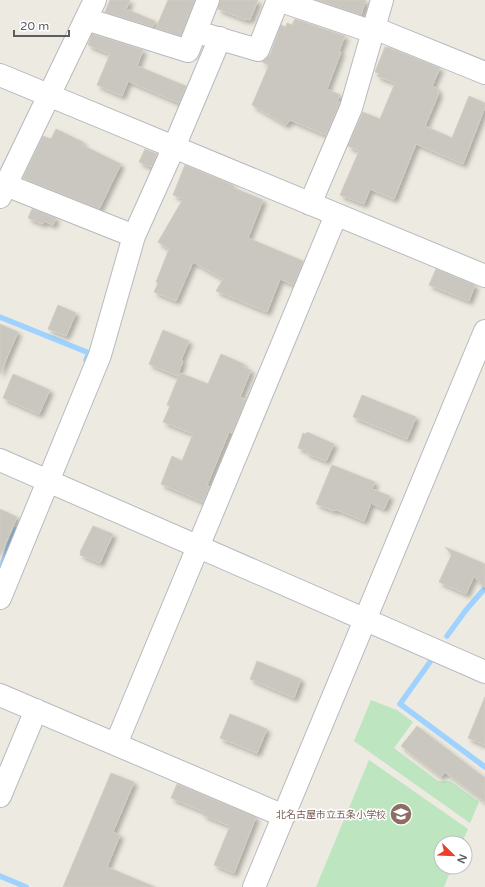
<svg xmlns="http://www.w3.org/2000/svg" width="485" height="887" font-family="'Varela Round','Noto Sans JP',sans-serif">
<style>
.green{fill:#bde5bf}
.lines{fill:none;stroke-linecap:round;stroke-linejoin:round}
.stream{stroke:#9fd2ff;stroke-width:5.5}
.building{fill:#cac7c1;stroke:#d2cdc0;filter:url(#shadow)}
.minor-casing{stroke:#b7b9be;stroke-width:24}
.minor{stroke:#fff;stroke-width:22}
.labels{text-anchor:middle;stroke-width:3;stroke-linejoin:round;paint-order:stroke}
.education-label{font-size:10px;fill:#785e54;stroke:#fff;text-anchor:end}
</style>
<defs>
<filter id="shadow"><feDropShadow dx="3.5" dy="3.5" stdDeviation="2" flood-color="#0004"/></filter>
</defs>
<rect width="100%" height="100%" fill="#edebe1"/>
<path class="green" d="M 371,700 L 397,710 L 413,722 L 394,748 L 438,781 L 450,781 L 479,802 L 470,823 L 354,741 Z
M 369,760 L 468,829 L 462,843 L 441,843 L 441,867 L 452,867 L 444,887 L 316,887 Z"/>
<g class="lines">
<path class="stream" d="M 0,317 L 89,353 L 86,360
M 0,569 L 16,530
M 447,636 L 466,610 L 485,588
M 430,662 L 400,704 L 485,767
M 0,876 L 26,887"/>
</g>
<path class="building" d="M 110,0 L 130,0 L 126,9 L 155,21 L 153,27 L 105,12 Z
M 168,0 L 195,0 L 181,36 L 156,28 Z
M 220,0 L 258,0 L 250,20 L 246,18 L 246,20 L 218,9 Z
M 317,0 L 366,0 L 361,15 Z
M 295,19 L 345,36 L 339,51 L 341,52 L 327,89 L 340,95 L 337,101 L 340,102 L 326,135 L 290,120 L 286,125 L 252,105 L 269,65 L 262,62 L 266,59 L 270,55 L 281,25 L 286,27 L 287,23 L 292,25 Z
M 92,34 L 143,50 L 137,66 L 186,86 L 179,103 L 128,81 L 122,96 L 97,85 L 110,54 L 88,45 Z
M 385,47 L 390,48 L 440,68 L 432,86 L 438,89 L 437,93 L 439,93 L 425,126 L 452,138 L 469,96 L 485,103 L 485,107 L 463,164 L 416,144 L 394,199 L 370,189 L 364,204 L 340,195 L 359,151 L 348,146 L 363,112 L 380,119 L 395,83 L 377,76 L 379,73 L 375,72 Z
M 56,129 L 83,142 L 82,145 L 121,164 L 99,209 L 23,178 L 43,136 L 51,139 Z
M 145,149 L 157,154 L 151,167 L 139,162 Z
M 185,165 L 228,183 L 234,186 L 234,188 L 263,200 L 248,238 L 303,261 L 294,285 L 280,279 L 267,312 L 216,291 L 223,279 L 193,262 L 176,301 L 154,292 L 158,283 L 156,282 L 169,249 L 158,242 L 183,199 L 173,195 Z
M 32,209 L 56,218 L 53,225 L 44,221 L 43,224 L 28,218 Z
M 436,269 L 475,285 L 469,301 L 429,285 Z
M 58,305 L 76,313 L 66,336 L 48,329 Z
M 0,324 L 18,332 L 0,374 Z
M 163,330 L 189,341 L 181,360 L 183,361 L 177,376 L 149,364 Z
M 221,354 L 244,364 L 243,367 L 251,370 L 240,397 L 246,400 L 232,433 L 229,432 L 207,485 L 210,487 L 203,502 L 161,484 L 172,456 L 182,461 L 193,434 L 163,422 L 170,406 L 167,405 L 180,373 L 208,384 Z
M 13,374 L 50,390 L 39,414 L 3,398 Z
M 362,395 L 416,417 L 407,439 L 353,417 Z
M 307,432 L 334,444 L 326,461 L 306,453 L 307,451 L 298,448 L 303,433 L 306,434 Z
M 332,465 L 375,482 L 372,489 L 390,496 L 384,509 L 371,503 L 364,521 L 337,510 L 335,510 L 334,511 L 316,504 Z
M 0,509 L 17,517 L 0,556 Z
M 93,526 L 113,534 L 100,563 L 80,555 L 81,553 L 80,552 Z
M 445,547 L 485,564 L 485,588 L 474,576 L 466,594 L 439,582 L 451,556 L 452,555 Z
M 257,661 L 301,679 L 294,698 L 250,679 Z
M 485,697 L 485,745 L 468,738 Z
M 230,714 L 267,729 L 257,753 L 220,738 Z
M 417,726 L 485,778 L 485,802 L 445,772 L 441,777 L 401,746 Z
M 111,773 L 134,782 L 113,832 L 120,835 L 107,867 L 155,887 L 63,887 Z
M 177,784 L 256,817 L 234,873 L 214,865 L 230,826 L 203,815 L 204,812 L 171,798 Z"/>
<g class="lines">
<g class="minor-casing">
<path id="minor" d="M 278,0 L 373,32
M 86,19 L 188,51 L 208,0
M 374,28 L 485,73
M 207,35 L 258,50 L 278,0
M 0,75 L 485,276
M 6,185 L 134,236
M 0,197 L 95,0
M 310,204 L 351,108 L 382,0
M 0,460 L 485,672
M 0,598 L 100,355 L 134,236 L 174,147 L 220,38
M 0,695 L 284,816
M 116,744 L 336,215
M 0,796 L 36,710
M 254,887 L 485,331"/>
</g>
<use href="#minor" class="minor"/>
</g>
<defs>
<g id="school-disc" transform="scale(1.15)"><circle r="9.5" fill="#8d6e63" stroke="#fff"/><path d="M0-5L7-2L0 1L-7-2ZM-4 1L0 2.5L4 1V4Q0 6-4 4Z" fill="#fff"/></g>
</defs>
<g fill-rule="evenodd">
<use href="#school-disc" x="401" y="814"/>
</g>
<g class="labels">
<g class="education-label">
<text x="386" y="818">北名古屋市立五条小学校</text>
</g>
</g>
<g transform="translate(453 855) rotate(113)"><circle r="19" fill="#ffffff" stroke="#bdbec0"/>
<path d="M0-3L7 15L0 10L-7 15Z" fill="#ea402b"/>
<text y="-6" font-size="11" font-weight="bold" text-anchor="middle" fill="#5a5d62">N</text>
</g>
<path d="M14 30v6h55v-6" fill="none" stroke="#5a5d62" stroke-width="2"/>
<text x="20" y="30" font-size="12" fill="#5a5d62" stroke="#ffffff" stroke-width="3" paint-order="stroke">20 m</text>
</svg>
